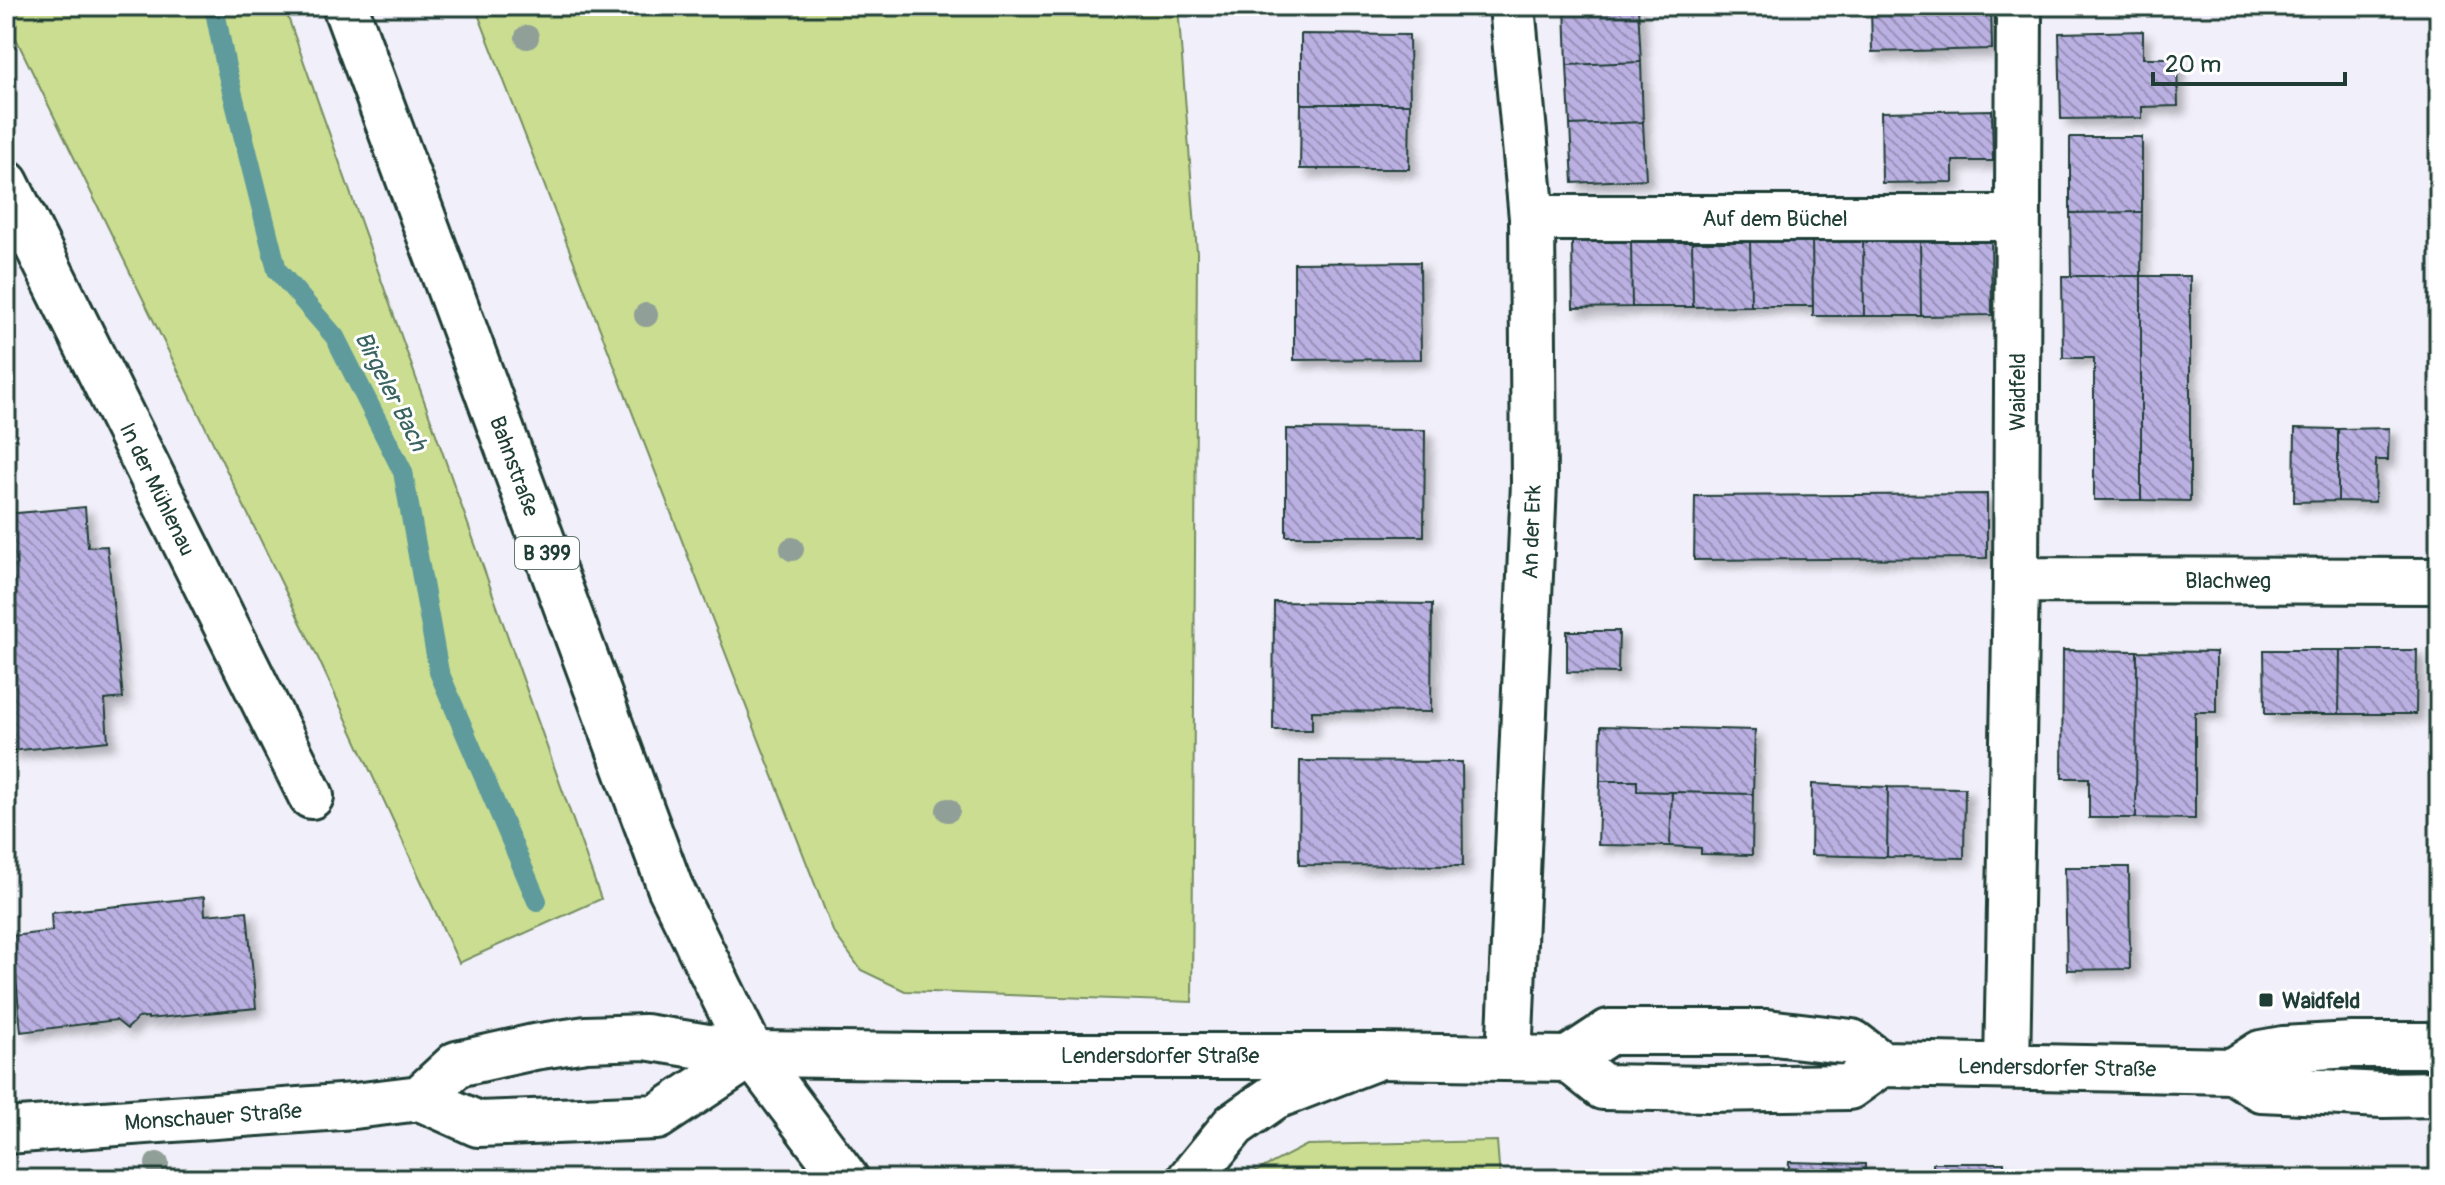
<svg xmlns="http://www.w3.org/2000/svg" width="2445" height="1185" font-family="Pangolin,sans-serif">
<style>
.green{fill:#cadd91;stroke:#748d62;stroke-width:2}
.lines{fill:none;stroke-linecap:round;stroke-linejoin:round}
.stream{stroke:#5f9b9c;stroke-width:20}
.building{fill:url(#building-back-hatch);stroke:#1f3d34;stroke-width:2;filter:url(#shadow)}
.minor-casing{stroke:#1f3d34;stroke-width:50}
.major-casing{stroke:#1f3d34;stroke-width:50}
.minor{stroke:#fff;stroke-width:44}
.major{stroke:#fff;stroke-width:44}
.tree{fill:#909f97}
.poi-dot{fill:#1f3d34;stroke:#fff;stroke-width:3}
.labels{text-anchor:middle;stroke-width:6;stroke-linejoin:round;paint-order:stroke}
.shield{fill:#fff;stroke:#627771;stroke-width:2}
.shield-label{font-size:20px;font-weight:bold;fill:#1f3d34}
.street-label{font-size:22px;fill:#1f3d34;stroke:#fff}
.poi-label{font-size:22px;font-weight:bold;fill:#1f3d34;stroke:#fff;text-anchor:start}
.water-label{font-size:24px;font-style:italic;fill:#3a645f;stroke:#fff}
</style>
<defs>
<pattern id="building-back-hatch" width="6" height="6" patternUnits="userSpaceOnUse" patternTransform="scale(2)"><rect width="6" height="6" fill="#bab0e2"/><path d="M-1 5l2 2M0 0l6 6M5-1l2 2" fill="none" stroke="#9790b8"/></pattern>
<filter id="shadow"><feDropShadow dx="7" dy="7" stdDeviation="4" flood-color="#0004"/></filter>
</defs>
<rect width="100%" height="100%" fill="#f1eff9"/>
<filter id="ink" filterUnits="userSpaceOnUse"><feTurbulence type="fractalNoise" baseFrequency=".0125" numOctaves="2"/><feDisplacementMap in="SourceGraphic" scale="16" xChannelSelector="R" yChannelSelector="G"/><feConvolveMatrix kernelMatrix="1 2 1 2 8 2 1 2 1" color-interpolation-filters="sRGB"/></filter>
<g filter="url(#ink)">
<path class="green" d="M 6,6 L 284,6 L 601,899 L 459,963 L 319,660 L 6,18 Z
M 475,6 L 1178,6 L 1197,253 L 1192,1002 L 905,991 L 861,970 L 833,931 Z
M 1497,1141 L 1500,1179 L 1246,1179 L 1253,1173 L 1307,1145 Z"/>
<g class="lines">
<path class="stream" d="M 214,6 L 226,67 L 277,270 L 335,337 L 403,472 L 439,672 L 537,901"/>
</g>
<path class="building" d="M 1565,6 L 1638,6 L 1641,62 L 1567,65 Z
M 1871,6 L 1991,6 L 1992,49 L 1872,52 Z
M 2143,31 L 2143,58 L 2177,58 L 2178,106 L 2142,107 L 2142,118 L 2061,119 L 2059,33 Z
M 1301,34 L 1409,35 L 1410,104 L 1301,104 Z
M 1641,62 L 1643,122 L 1570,125 L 1567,65 Z
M 1301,104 L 1410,104 L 1409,169 L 1300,169 Z
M 1992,110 L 1993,161 L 1953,161 L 1953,182 L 1882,183 L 1881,112 Z
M 1643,122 L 1646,179 L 1573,183 L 1570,125 Z
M 2070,137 L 2142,137 L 2142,212 L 2070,213 Z
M 2142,212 L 2141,276 L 2071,276 L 2070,213 Z
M 1991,237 L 1992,315 L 1921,316 L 1920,238 Z
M 1812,238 L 1813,306 L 1751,306 L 1750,239 Z
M 1812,238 L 1863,238 L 1864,316 L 1813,316 Z
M 1863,238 L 1920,238 L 1921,316 L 1864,316 Z
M 1692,239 L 1693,307 L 1632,307 L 1631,240 Z
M 1692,239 L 1750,239 L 1751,306 L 1693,307 Z
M 1631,240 L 1632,307 L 1573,308 L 1572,241 Z
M 1420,262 L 1421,359 L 1294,360 L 1294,263 Z
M 2062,276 L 2141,276 L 2141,500 L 2094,500 L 2094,358 L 2063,358 Z
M 2141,276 L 2190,276 L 2190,501 L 2141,500 Z
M 2295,428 L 2338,429 L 2338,501 L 2294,502 Z
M 2389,428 L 2388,460 L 2376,460 L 2375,502 L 2338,501 L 2338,429 Z
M 1286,429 L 1425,430 L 1424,536 L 1286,536 Z
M 1987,494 L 1987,558 L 1694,560 L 1695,496 Z
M 85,507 L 88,547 L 107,546 L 123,698 L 105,700 L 108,741 L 11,751 L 6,700 L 6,514 Z
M 1274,602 L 1432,604 L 1431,712 L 1312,711 L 1312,730 L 1273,730 Z
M 1567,631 L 1619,631 L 1618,673 L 1567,672 Z
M 2063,650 L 2137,651 L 2136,818 L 2089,818 L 2089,778 L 2062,778 Z
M 2264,650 L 2340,650 L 2339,714 L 2265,714 Z
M 2340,650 L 2417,650 L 2416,714 L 2339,714 Z
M 2137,651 L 2216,652 L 2216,712 L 2195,712 L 2195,819 L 2136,818 Z
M 1601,726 L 1755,730 L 1753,794 L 1637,791 L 1637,781 L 1600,781 Z
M 1300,761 L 1462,762 L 1463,866 L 1299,865 Z
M 1600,781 L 1637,781 L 1637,791 L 1672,792 L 1670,846 L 1598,845 Z
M 1812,784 L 1888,787 L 1887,857 L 1811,855 Z
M 1888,787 L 1965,788 L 1964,858 L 1887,857 Z
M 1672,792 L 1753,794 L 1752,855 L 1701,854 L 1701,848 L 1670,846 Z
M 2065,867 L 2129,867 L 2130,969 L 2067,970 Z
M 204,897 L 205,915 L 247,911 L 256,1008 L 148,1019 L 148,1017 L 138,1018 L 127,1029 L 116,1020 L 21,1032 L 12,936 L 52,931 L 51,913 Z
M 1789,1162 L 1865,1164 L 1865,1179 L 1788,1179 Z
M 1933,1163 L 2004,1163 L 2004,1179 L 1933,1179 Z
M 1669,1170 L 1669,1179 L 1570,1179 L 1570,1172 Z
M 2289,1176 L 2354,1176 L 2354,1179 L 2289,1179 Z
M 2354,1176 L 2426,1178 L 2426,1179 L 2354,1179 Z"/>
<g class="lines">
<g class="minor-casing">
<path id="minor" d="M 6,183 L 311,796
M 1532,218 L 2018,218
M 2016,580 L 2439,581
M 1509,1058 L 1534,483 L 1532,218 L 1512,6
M 1568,1059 L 1603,1087 L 1708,1089 L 1849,1087 L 1881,1064
M 2007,1066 L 2016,580 L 2019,6
M 2233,1071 L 2261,1053 L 2283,1049 L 2352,1045 L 2439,1045
M 420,1098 L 457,1064 L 534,1047 L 586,1039 L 645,1037 L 752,1054 L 920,1056 L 1380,1056 L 1568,1059 L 1609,1032 L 1767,1032 L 1852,1042 L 1881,1064 L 2233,1071 L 2261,1089 L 2383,1095 L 2439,1094
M 6,1131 L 354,1106 L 420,1098 L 478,1124 L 657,1117 L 752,1054"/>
</g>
<g class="major-casing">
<path id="major" d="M 345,6 L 670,887 L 752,1054 L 846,1179
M 1190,1179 L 1234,1125 L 1274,1097 L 1380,1056"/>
</g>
<use href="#minor" class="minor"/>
<use href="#major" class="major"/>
</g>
<g class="tree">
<circle cx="527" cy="37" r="12"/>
<circle cx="646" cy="315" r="12"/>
<circle cx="792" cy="549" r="12"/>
<circle cx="948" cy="810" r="12"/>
<circle cx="157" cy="1164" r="12"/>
</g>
</g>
<rect class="poi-dot" x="2258" y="992" width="16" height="16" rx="4"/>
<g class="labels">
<rect class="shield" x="515" y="537" width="64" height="32" rx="6"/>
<g class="shield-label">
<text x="547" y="560">B 399</text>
</g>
<g class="street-label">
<text x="1775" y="226">Auf dem Büchel</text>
<text transform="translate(2017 392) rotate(-90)" y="8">Waidfeld</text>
<text transform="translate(515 466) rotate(70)" y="8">Bahnstraße</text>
<text transform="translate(158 489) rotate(64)" y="8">In der Mühlenau</text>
<text transform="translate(1531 532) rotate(-88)" y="8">An der Erk</text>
<text x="2228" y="588">Blachweg</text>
<text x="1160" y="1063">Lendersdorfer Straße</text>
<text transform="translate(2057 1067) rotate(1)" y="8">Lendersdorfer Straße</text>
<text transform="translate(213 1116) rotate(-4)" y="8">Monschauer Straße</text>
</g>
<g class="poi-label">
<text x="2282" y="1008">Waidfeld</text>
</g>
<g class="water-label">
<text transform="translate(391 391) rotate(63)" y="8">Birgeler Bach</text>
</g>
</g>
<rect width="2445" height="1185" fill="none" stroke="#fff" stroke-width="32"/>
<rect x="16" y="16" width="2413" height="1153" fill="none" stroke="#1f3d34" stroke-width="3" filter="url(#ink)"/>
<path d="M2153 72v12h192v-12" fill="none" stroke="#1f3d34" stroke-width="4"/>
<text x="2165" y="72" font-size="24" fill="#1f3d34" stroke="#ffffff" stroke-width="6" paint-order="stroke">20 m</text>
</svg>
